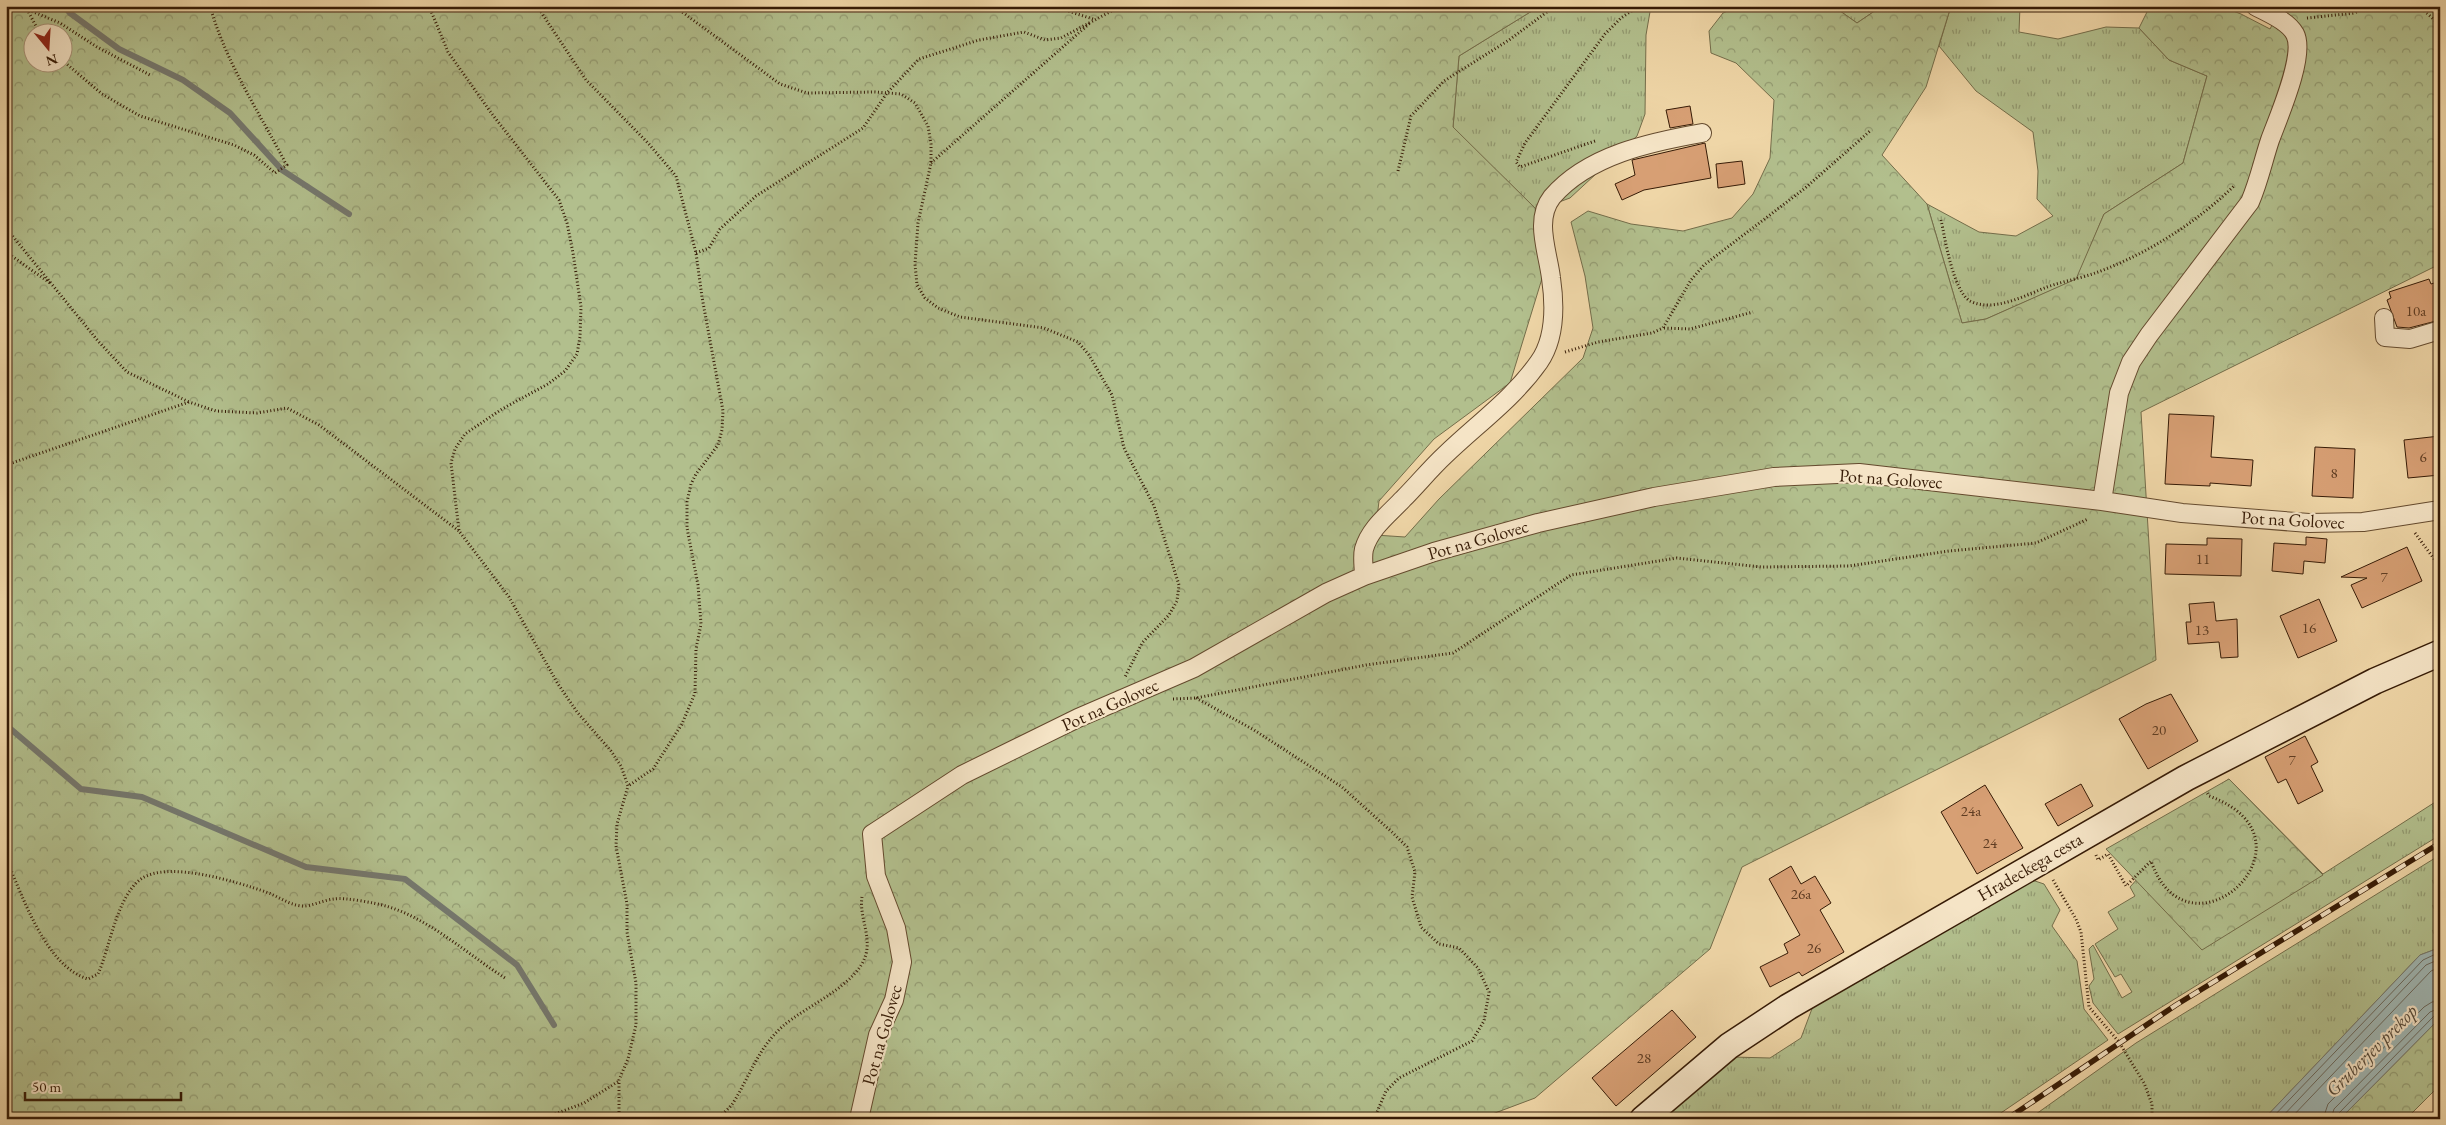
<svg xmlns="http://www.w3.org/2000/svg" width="2446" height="1125" font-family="'EB Garamond',serif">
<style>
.grass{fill:url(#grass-tufts);stroke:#746d4a}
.forest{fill:url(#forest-crowns);stroke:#746d4a;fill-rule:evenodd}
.water{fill:#9fb6b3;stroke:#75786e}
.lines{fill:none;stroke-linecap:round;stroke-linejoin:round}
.shore{stroke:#6a685c;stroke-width:1}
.stream{stroke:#75786e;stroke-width:6}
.building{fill:#d79f74;stroke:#361b06}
.lane-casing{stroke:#644a2e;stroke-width:11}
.street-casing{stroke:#644a2e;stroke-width:20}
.secondary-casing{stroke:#361b06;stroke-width:28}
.path{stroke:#361b06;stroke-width:3;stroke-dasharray:1 2.5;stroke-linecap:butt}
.lane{stroke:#f5e4c6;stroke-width:9}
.street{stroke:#f5e4c6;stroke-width:18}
.secondary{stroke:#f5e4c6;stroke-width:25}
.rail-casing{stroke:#361b06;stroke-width:5.5}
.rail{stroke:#f5e4c6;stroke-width:4;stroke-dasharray:11;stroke-linecap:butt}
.labels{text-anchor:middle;stroke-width:4.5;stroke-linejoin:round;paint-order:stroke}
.number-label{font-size:15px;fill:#5e3c22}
.street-label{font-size:18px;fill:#361b06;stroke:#f5e4c6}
.water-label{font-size:19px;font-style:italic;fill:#564a3a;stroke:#f5e4c6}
</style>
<defs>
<pattern id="grass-tufts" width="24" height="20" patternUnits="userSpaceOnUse" patternTransform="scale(1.25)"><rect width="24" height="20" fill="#b2bf8d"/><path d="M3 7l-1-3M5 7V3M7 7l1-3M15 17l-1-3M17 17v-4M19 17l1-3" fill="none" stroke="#929a71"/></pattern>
<pattern id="forest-crowns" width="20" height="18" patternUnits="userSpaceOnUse" patternTransform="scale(1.25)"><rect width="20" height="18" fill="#b2bf8d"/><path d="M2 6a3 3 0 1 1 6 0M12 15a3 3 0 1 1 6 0" fill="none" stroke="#929a71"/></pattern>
</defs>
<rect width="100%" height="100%" fill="#efd6a7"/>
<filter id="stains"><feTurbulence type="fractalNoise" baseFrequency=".004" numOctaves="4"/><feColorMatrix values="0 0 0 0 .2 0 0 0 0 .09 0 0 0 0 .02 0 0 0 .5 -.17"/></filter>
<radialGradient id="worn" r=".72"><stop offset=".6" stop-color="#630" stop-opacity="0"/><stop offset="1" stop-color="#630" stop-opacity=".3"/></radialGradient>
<path class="grass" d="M 1540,6 L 1651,6 L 1646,35 L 1645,114 L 1637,136 L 1570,198 L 1537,210 L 1453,128 L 1459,56 Z
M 1833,6 L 1882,6 L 1857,23 Z
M 1951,6 L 2020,6 L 2019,32 L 2058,39 L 2106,27 L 2139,28 L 2169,60 L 2207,76 L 2183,163 L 2104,214 L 2077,279 L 1986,319 L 1962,323 L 1927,204 L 1979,232 L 2016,236 L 2053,216 L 2037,199 L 2038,171 L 2033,132 L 1976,91 L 1939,46 Z
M 2229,779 L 2323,874 L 2440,799 L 2440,835 L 2118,1034 L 2093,1003 L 2089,986 L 2094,979 L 2089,949 L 2093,945 L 2122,998 L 2132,992 L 2121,974 L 2115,977 L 2095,944 L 2118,929 L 2108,912 L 2135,896 L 2130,887 L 2223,783 Z
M 2440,855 L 2440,942 L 2436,949 L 2420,955 L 2264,1119 L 2029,1119 L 2136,1043 Z
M 2029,879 L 2044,884 L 2060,910 L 2052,926 L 2077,961 L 2084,1009 L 2108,1040 L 1992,1119 L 1661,1119 L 1733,1057 L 1770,1058 L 1801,1038 L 1813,1006 Z"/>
<path class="forest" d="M 6,6 L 1540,6 L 1459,56 L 1453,127 L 1537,210 L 1544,272 L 1510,383 L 1434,439 L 1379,501 L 1375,535 L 1405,537 L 1439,499 L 1583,358 L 1593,328 L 1585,276 L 1571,222 L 1588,211 L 1631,224 L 1683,231 L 1732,218 L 1753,194 L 1770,158 L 1774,100 L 1736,63 L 1711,53 L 1709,31 L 1723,13 L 1739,6 L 1833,6 L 1857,23 L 1882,6 L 1951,6 L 1926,87 L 1882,155 L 1927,204 L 1962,323 L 1986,319 L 2076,279 L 2104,214 L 2183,163 L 2207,76 L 2169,60 L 2139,28 L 2150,6 L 2220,6 L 2241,14 L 2270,29 L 2282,6 L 2440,6 L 2440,264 L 2141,412 L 2156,660 L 1742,867 L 1710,949 L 1535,1098 L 1479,1119 L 6,1119 ZM 32,32 L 62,32 L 62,62 L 32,62 Z
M 2229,779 L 2323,875 L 2202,950 L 2106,849 Z
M 2440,1018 L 2440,1085 L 2406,1119 L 2340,1119 Z"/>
<path class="water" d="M 2440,942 L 2440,1018 L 2340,1119 L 2264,1119 L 2420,955 L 2436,949 Z"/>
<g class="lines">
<path class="shore" d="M 2271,1119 L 2423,960 L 2440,952
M 2280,1119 L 2426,965 L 2440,959
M 2290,1119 L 2431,971 L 2440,967
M 2323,1119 L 2328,1104 L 2424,1007 L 2432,1002 L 2440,1001
M 2331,1119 L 2334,1109 L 2430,1012 L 2440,1008
M 2337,1119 L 2339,1113 L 2434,1016 L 2440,1015"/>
<path class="stream" d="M 64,6 L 70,13 L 119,49 L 183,80 L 230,113 L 282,170 L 349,214
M 6,725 L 81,789 L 142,797 L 306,867 L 405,879 L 517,965 L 554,1025"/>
</g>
<path class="building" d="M 1690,106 L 1693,124 L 1670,128 L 1666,110 Z
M 1705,143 L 1711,178 L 1644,190 L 1622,200 L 1615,184 L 1635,175 L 1632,160 Z
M 1742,161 L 1745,184 L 1718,188 L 1716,164 Z
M 2429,279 L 2431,284 L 2434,283 L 2440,298 L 2440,320 L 2409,328 L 2397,327 L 2387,300 L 2391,298 L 2389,292 Z
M 2169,414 L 2214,416 L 2211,457 L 2253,460 L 2251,486 L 2210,483 L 2210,486 L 2165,484 Z
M 2440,436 L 2440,475 L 2408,478 L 2404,440 Z
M 2315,447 L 2355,449 L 2353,498 L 2312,496 Z
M 2306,537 L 2327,539 L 2325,563 L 2304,561 L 2303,574 L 2272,571 L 2274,543 L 2306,545 Z
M 2207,538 L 2242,539 L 2241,576 L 2165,574 L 2166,544 L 2207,545 Z
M 2407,547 L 2422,581 L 2362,608 L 2351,585 L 2367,578 L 2341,577 Z
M 2319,599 L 2337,641 L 2298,658 L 2280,616 Z
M 2214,602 L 2216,621 L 2237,619 L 2238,657 L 2221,658 L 2219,642 L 2188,644 L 2186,622 L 2191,622 L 2189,604 Z
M 2171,694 L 2198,741 L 2148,769 L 2119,719 L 2146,704 Z
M 2305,736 L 2318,762 L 2311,766 L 2323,791 L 2298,804 L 2286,779 L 2278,783 L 2265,757 Z
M 2081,784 L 2093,806 L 2058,826 L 2045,804 Z
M 1985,785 L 2023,848 L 1977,874 L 1941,812 Z
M 1791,866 L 1801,884 L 1815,876 L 1831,903 L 1820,910 L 1844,952 L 1802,976 L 1799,972 L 1770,987 L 1760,967 L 1788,953 L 1784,944 L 1800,935 L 1769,879 Z
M 1672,1010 L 1696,1037 L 1616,1106 L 1592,1078 Z"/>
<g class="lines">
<g class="lane-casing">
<path id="lane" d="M 2438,1119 L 2440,1117"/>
</g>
<g class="street-casing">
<path id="street" d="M 2384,318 L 2385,337 L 2410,339 L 2440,330
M 2102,501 L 2119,393 L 2131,362 L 2149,335 L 2250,202 C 2259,181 2263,161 2270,140 C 2278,118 2306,55 2295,34 C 2288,21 2268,13 2255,6
M 1364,576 C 1364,568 1362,557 1364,549 C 1370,528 1389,514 1403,499 C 1417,485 1430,469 1445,455 C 1477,424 1513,399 1539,362 C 1555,339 1555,305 1551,278 C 1548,252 1534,220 1552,197 C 1588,155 1651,142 1702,133
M 859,1119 L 878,1035 L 894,1000 L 902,962 L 896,928 L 876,876 L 872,834 L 962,775 L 1078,718 L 1194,668 L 1326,593 L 1364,576 L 1434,552 L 1538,523 L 1654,497 L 1774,477 L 1859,473 L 2102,501 L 2182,513 L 2309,523 L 2363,522 L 2440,510"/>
</g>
<g class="secondary-casing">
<path id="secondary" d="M 1643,1119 L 1729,1046 L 1788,1007 L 2186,778 L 2375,681 L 2440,653"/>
</g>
<path class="path" d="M 19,6 L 60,23 L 97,47 L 150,75
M 429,6 L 448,52 L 492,114 L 559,200 L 567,223 L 573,253 L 581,307 L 580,337 L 577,354 L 565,371 L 548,384 L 502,409 L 465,434 L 455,449 L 451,463 L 459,531 L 509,597 L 558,684 L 577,712 L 611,751 L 621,766 L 628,786 L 617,824 L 616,846 L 627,904 L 627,932 L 636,983 L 636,1025 L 628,1059 L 619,1080 L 619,1119
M 537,6 L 586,80 L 648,143 L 676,176 L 696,253 L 702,297 L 723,411 L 722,430 L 718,445 L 696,474 L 691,484 L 687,502 L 687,528 L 698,585 L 701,624 L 696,649 L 695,693 L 682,724 L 653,769 L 628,786
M 674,6 L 780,84 L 807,93 L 875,92 L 901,94 L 915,103 L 928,126 L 931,144 L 931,163 L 918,223 L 915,264 L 917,285 L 925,298 L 938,308 L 960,317 L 1044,328 L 1078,342 L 1089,355 L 1112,395 L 1124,448 L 1154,506 L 1179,585 L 1177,601 L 1169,615 L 1142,643 L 1125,677
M 1052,6 L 1093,19
M 2419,6 L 2440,25
M 27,9 L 39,32
M 2307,18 L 2355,13 L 2364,6
M 62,60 L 102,94 L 140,116 L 234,145 L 254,155 L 275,173 L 287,165 L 285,162 C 258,110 226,63 210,6
M 1595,141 L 1520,167 L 1516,162 L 1525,143 L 1605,34 L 1621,18 L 1639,6
M 931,163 L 1090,23
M 1398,171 L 1411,116 L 1444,81 L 1509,40 L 1555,6
M 1941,220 C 1945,238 1953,291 1970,301 C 1993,313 2026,295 2047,287 C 2064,281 2082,278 2098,272 C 2149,253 2197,222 2235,185
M 6,228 L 98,341 L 127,372 L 189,402
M 6,252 L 50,283
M 696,253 L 709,248 L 720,229 L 756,196 L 863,128 L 887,93 L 919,59 L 979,40 L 1024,32 L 1045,40 L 1061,38 L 1121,6
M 1664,328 L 1690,329 L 1753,312
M 1565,352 L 1598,342 L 1652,333 L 1663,328 L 1691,280 L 1704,265 L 1804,189 L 1870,131
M 6,465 L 189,402 L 216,411 L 257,413 L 287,408 L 319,425 L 459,531
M 2415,533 L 2440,567
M 1196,698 L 1254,730 L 1342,787 L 1393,833 L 1407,847 L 1415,872 L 1412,897 L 1421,927 L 1439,944 L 1459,948 L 1478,968 L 1489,992 L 1484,1021 L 1472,1041 L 1399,1078 L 1386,1091 L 1377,1112 L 1378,1119
M 1173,699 L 1196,698 L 1366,665 L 1453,653 L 1571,575 L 1677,558 L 1761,567 L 1849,566 L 1949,551 L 2036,543 L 2088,519
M 2096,855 L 2098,860 L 2108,854 L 2126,886 L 2151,861 C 2189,970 2328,839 2209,796 L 2206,791
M 6,859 C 23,896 45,966 88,979 L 98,974 C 110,947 117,896 141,879 C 168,860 237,882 266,892 C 278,896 287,904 301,906 C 311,907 323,900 334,899 C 344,897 375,903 386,906 C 430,919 467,954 505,978
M 2053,880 L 2076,919 L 2081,932 L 2089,1007 L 2119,1042 L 2144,1083 L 2152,1104 L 2152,1119
M 542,1119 L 584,1103 L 619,1081
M 717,1119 C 722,1114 729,1109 733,1103 C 750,1076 758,1048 783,1026 C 806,1006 858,985 866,954 C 871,935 859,916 862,897"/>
<use href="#lane" class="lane"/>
<use href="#street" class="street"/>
<use href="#secondary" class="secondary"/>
<g class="rail-casing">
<path id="rail" d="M 2007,1119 L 2176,1005 L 2440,843"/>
</g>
<use href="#rail" class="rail"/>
</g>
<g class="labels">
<g class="number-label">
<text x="2416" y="316">10a</text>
<text x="2423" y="462">6</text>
<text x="2334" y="478">8</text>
<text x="2203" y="564">11</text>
<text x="2384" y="582">7</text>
<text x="2309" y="633">16</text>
<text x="2202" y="635">13</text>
<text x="2159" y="735">20</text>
<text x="2292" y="765">7</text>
<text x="1971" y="816">24a</text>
<text x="1990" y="848">24</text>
<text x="1801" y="899">26a</text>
<text x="1814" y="953">26</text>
<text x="1644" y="1063">28</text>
</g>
<g class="street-label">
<text transform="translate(1891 479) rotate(4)" y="6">Pot na Golovec</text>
<text transform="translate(2293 520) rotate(3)" y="6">Pot na Golovec</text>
<text transform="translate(1478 540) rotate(-16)" y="6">Pot na Golovec</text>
<text transform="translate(1110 705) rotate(-24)" y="6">Pot na Golovec</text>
<text transform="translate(2030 867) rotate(-30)" y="6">Hradeckega cesta</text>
<text transform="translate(882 1035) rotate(-74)" y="6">Pot na Golovec</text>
</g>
<g class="water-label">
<text transform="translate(2371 1050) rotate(-45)" y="7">Gruberjev prekop</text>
</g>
</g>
<rect width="2446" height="1125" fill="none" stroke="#efd6a7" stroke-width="25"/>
<rect x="8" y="8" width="2431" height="1110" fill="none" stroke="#361b06" stroke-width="2.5"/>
<rect x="12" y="12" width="2421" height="1100" fill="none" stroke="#361b06"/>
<g transform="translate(48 48) rotate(162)"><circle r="24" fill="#f5e4c6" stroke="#a99479"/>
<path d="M0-4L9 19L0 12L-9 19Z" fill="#8f2418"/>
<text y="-8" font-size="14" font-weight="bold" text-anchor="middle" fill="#361b06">N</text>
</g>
<path d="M25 1092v8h156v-8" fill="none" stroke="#361b06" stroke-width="2.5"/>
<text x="32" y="1092" font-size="15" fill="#361b06" stroke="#f5e4c6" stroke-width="4" paint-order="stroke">50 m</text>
<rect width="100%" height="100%" filter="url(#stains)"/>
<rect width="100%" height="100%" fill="url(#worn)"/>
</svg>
